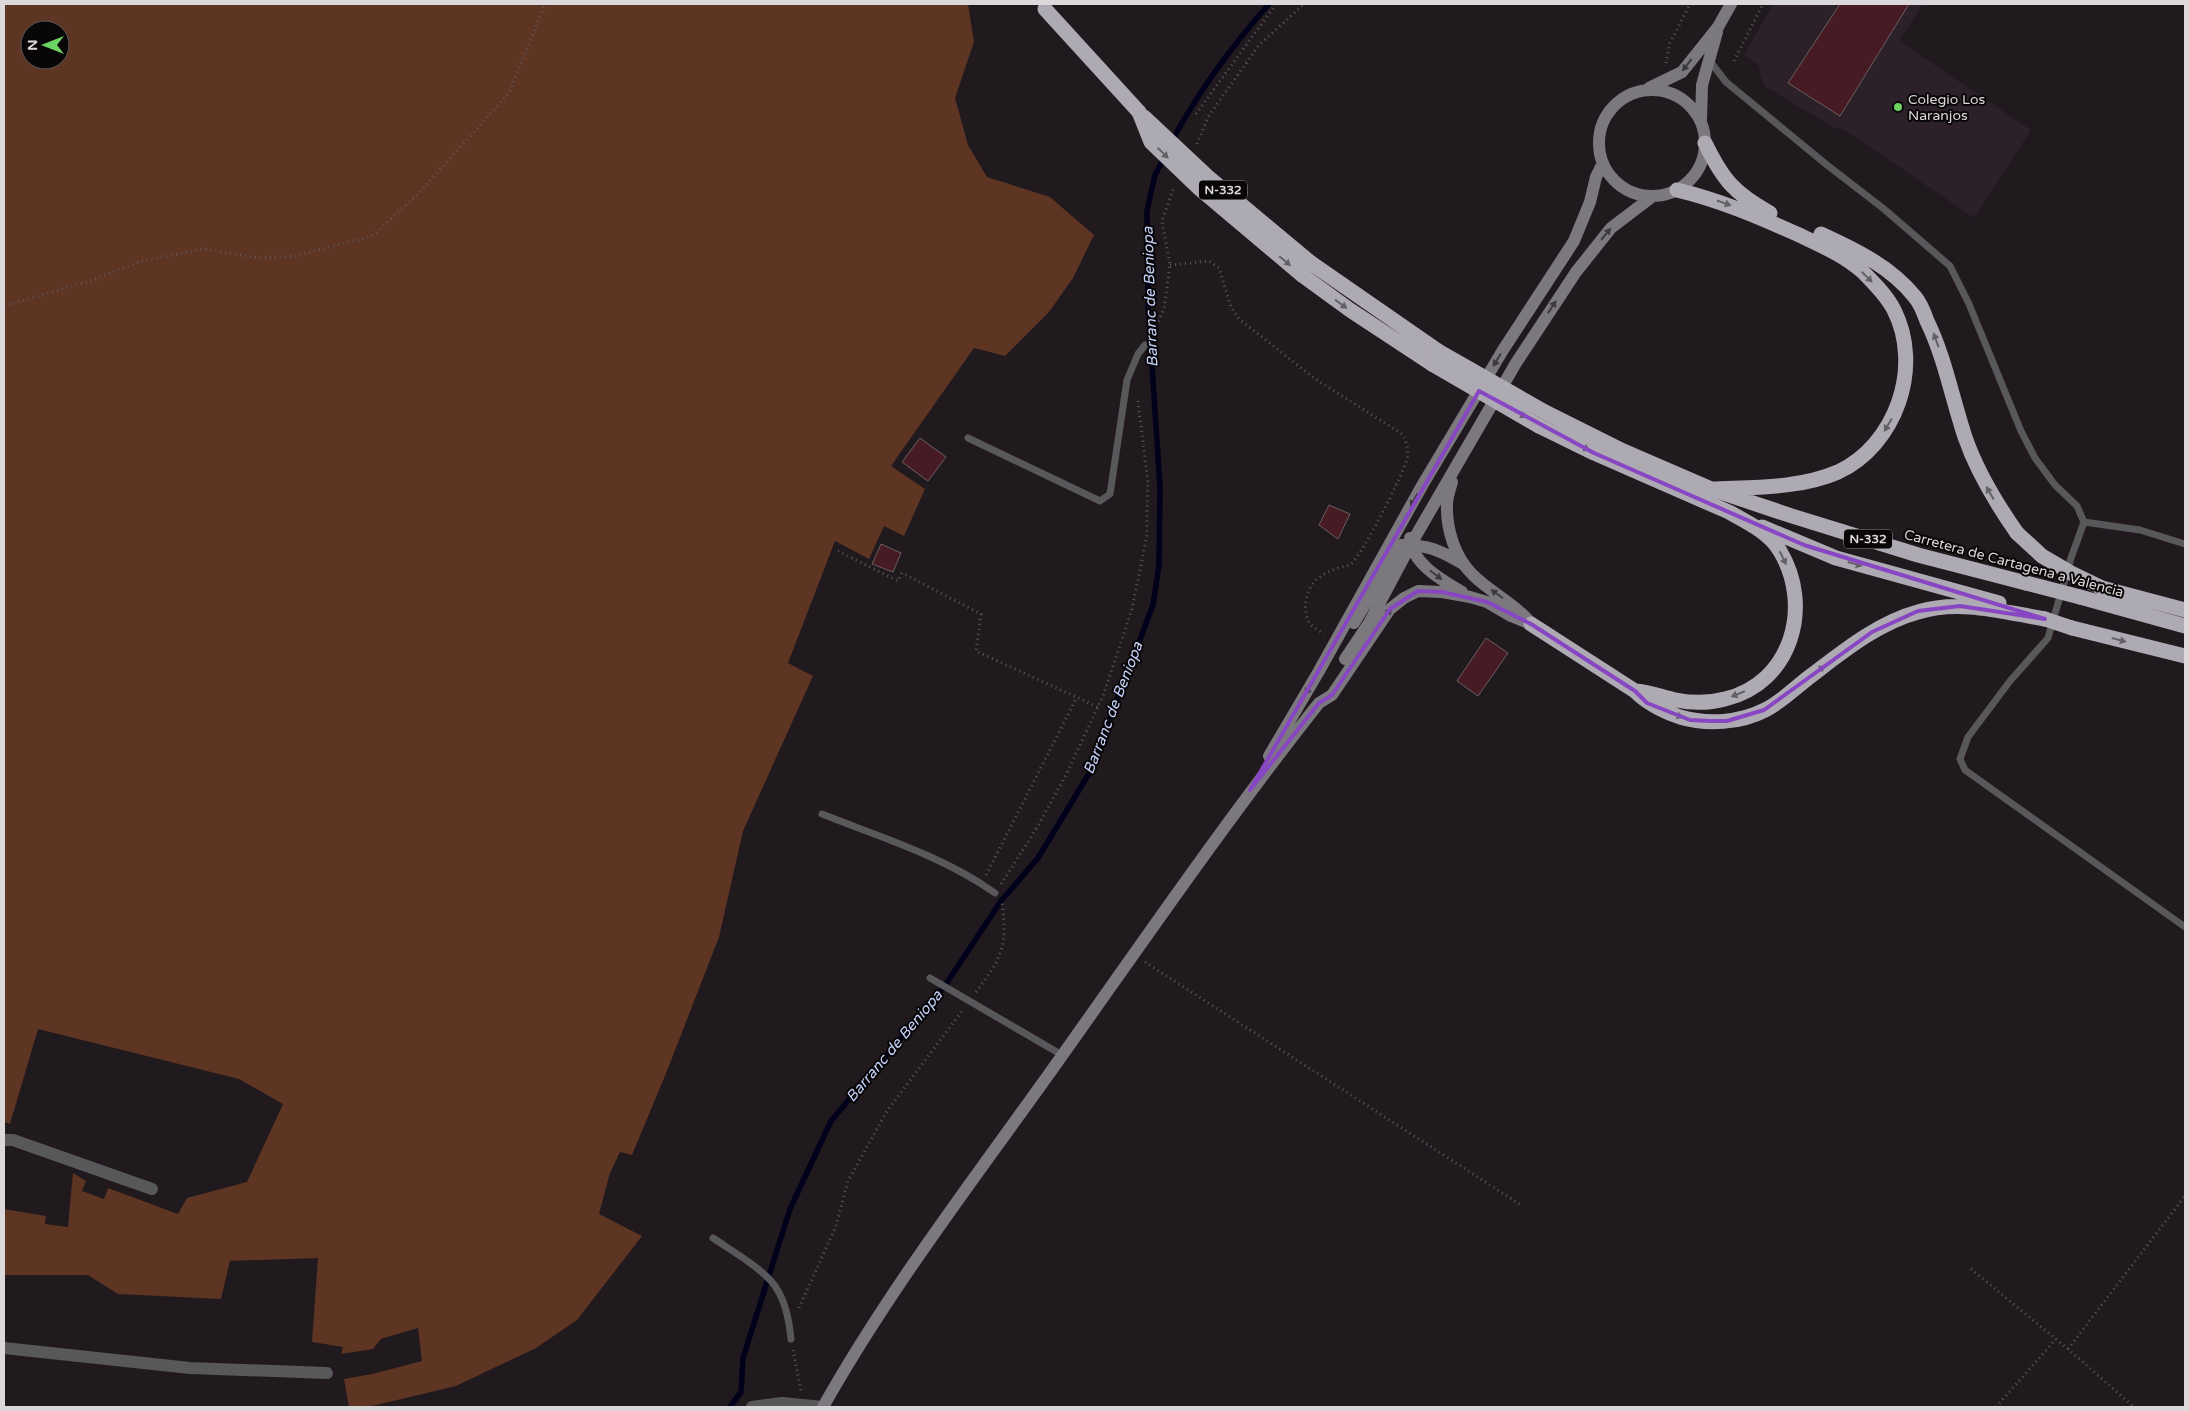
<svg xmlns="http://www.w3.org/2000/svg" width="2189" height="1411" font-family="'Varela Round',sans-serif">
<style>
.built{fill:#2c2029}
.forest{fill:#5e3423;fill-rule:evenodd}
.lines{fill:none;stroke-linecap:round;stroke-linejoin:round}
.stream{stroke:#01011c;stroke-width:5.5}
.building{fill:#461b24;stroke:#6a5f61}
.path{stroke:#5d575b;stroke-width:3;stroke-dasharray:1 4;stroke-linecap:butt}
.lane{stroke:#58575a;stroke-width:7}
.street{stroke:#58575a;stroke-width:12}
.secondary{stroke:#7b797e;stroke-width:12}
.highway{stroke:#aeaab3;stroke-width:15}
.highway-bridge{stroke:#aeaab3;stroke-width:15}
.oneway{fill:#3c3a3d}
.oneway2{fill:#636066}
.marked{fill:none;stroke:#8946c3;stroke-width:4;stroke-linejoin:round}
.poi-dot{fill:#6cd362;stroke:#080607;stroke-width:2}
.labels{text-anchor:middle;stroke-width:4;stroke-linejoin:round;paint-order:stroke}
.shield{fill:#080607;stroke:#9c989b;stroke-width:1}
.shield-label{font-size:12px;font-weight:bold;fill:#dbd7da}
.poi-label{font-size:14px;fill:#dbd7da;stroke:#080607;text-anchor:start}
.street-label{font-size:14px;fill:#dbd7da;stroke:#080607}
.water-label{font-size:15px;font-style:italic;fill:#c5d3fb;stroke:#080607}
</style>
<rect width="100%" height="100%" fill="#20191e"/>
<path class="built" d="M 1773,4 L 1923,4 L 1899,41 L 2031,130 L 1974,218 L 1845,130 L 1834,128 L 1764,86 L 1758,64 L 1744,55 Z"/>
<path class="forest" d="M 4,4 L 968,4 L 974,42 L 955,98 L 968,145 L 987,177 L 1050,197 L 1094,235 L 1073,278 L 1049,312 L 1005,356 L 974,348 L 891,466 L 925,489 L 904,536 L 884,526 L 869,559 L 835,541 L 788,663 L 813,676 L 743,831 L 719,937 L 667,1071 L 632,1155 L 620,1152 L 610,1173 L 599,1214 L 642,1236 L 577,1320 L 536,1348 L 456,1386 L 368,1407 L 349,1407 L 344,1379 L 372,1374 L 422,1361 L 418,1328 L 381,1339 L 373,1349 L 341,1354 L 343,1347 L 312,1342 L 318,1258 L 230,1261 L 221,1299 L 118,1294 L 88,1275 L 4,1275 L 4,1209 L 46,1216 L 45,1224 L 68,1227 L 73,1173 L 86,1181 L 82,1191 L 104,1199 L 108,1188 L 178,1214 L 187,1198 L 247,1182 L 283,1104 L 239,1079 L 38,1029 L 10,1124 L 4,1122 ZM 30,30 L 60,30 L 60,60 L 30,60 Z"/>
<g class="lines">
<path class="stream" d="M 1172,141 C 1198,92 1232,46 1269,4
M 730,1407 L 741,1392 L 743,1358 L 790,1209 L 831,1121 L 944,987 L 1001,901 L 1038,858 L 1090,772 L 1153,605 L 1159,565 L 1160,487 L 1148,304 L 1147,211 L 1155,175 L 1165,156"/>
</g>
<path class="building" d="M 1840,4 L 1909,4 L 1840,116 L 1788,83 Z
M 920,438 L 946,457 L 928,481 L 902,462 Z
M 1329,505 L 1350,514 L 1338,539 L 1319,525 Z
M 881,544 L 901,553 L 893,572 L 872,564 Z
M 1486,638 L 1508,653 L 1478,696 L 1457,681 Z"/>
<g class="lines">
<path class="path" d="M 1734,61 L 1763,4
M 1666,63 L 1670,43 L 1690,4
M 1196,114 L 1276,4
M 1197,144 L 1208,117 L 1259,45 L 1304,4
M 1170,265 L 1209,261 L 1219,268 L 1231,307 L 1239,319 L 1314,378 L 1402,434 C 1407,443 1409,450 1407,459 C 1403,475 1362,555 1351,564 C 1346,567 1338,567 1333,570 C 1327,572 1321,576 1316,580 C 1306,589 1302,610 1309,622 C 1312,627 1320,631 1324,634
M 4,306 L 93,280 L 141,261 L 205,249 L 259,258 L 296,256 L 372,236 L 417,195 L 509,93 L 545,4
M 1152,335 L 1164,309 L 1170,265 L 1162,221 L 1174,187
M 838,551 L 898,581 L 902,573 L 981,614 L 976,651 L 1098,707
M 986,875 L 1077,697
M 1001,884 L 1035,831 L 1066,775 L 1103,696 L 1132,609 L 1147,535 L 1147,511 L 1148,483 L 1138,401
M 1145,962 L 1521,1205
M 976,992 C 1002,958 1008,945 1002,902
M 1971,1269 L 2068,1349 L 2134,1407
M 799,1308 L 836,1226 L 848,1181 L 887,1111 L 962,1011
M 2068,1349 L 2185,1196
M 793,1350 L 801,1391
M 1996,1407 L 2056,1339"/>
<path class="lane" d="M 1709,60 L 1726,82 L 1827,165 L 1884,209 L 1950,266 L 1969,304 L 2021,431 L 2035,458 L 2055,485 L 2077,506 L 2084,522 L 2071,558 L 2048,638 L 2010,681 L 1968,737 L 1960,759 L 1965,770 L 2185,927
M 968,438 L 1100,501 L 1110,494 L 1127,380 L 1138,354 L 1145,345
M 2084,522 L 2140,530 L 2185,544
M 822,814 C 880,837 943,856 995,893
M 930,978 L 1062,1055
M 713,1238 C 732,1251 762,1268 775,1286 C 786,1302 789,1321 791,1339"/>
<path class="street" d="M 4,1140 L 13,1140 L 152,1189
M 4,1348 L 190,1368 L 327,1373
M 752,1407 L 782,1403 L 823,1407"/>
<path class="secondary" d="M 1649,88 L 1682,72 L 1718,27 L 1731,4
M1599 143a53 53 0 1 1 106 0a53 53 0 1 1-106 0Z
M 1701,121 L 1702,85 L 1717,32
M 1452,482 C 1450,489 1447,497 1447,504 C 1446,529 1455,558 1473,575 C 1491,593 1514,603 1530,622
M 1410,538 C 1412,564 1442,580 1462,592
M 1354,623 L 1401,545 C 1426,544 1442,551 1463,564
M 1345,659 L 1369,623 L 1411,544 L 1516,363 L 1576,272 L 1611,228 L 1653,196
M 1269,756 L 1319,671 L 1423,484 L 1503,350 L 1574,241 L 1590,202 L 1596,177 L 1603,163
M 823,1407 C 889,1290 971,1183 1049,1074 C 1138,949 1224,823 1319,703 L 1332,695 L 1390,609 L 1404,598 L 1418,591 L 1442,592 L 1470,597 L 1487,602 L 1511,616 L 1531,624"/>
<path class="highway" d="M 1045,9 L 1139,112
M 1705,143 C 1723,180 1734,193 1770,213
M 1677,190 C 1719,200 1757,216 1797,234 C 1820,245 1844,255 1863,272 C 1874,283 1887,296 1894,310 C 1923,367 1896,445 1838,472 C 1799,489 1752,487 1711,489
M 1821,234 C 1856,250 1891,267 1915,297 C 1921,304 1924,313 1927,321 C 1945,358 1952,398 1965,437 C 1977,472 1996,503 2017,533
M 1311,263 L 1438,351
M 1302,275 L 1350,310 L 1432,364
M 1545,412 L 1623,451 L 1711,489 L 1792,516 L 1918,555 L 2026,583
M 1539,426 L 1594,453 L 1729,512 C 1747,522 1770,533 1780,551 C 1813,606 1792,683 1725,699 C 1710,703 1691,703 1676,700 C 1662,697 1650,692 1635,691
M 1762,527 L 1836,558 L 1999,603
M 2102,588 L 2185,610
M 2080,597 L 2185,626
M 1531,624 L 1635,691 C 1648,704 1662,711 1680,717 C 1707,725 1740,723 1765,710 C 1781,702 1794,689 1808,678 C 1841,653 1877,623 1918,612 C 1960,599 2003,612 2045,619
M 2072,628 L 2185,656"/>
<path class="highway-bridge" d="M 1139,112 L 1151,142 L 1200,189 L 1302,275
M 1144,117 L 1208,177 L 1311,263
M 1438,351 L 1545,412
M 1432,364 L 1539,426
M 2017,533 L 2042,556 L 2071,573 L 2102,588
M 2026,583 L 2080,597
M 2045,619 L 2072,628"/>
</g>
<defs><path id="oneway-solid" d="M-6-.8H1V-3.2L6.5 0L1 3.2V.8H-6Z" transform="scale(1.25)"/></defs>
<g class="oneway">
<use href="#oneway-solid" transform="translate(1687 65) rotate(128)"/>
<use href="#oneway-solid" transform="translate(1606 234) rotate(-50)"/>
<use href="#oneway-solid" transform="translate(1552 307) rotate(-57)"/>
<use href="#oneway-solid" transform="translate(1497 360) rotate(121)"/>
<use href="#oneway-solid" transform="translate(1414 500) rotate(119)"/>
<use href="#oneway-solid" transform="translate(1436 575) rotate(37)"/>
<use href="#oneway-solid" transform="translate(1497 594) rotate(-145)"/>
<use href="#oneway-solid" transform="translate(1387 614) rotate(-52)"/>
<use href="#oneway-solid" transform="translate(1309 688) rotate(122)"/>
</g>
<g class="oneway2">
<use href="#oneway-solid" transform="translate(1163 153) rotate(44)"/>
<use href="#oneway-solid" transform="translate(1724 203) rotate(19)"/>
<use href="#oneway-solid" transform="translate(1285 261) rotate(40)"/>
<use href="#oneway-solid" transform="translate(1867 277) rotate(45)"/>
<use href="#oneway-solid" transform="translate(1341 304) rotate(36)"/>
<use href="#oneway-solid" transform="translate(1936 340) rotate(-110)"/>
<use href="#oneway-solid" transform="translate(1520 414) rotate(30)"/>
<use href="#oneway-solid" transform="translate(1888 425) rotate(121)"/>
<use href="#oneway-solid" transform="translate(1583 447) rotate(27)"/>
<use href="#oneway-solid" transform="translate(1990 493) rotate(-120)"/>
<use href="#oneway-solid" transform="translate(1783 558) rotate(64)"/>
<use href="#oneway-solid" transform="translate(1855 564) rotate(16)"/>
<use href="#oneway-solid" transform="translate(2119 640) rotate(15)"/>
<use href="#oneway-solid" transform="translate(1819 670) rotate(-36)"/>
<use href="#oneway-solid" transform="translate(1738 694) rotate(158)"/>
<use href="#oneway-solid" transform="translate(1676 715) rotate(20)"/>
</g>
<path class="marked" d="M 1479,391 L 1594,453 L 1804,545 L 2045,619 L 1960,606 L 1918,611 L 1872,632 L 1764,710 L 1727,721 L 1710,721 L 1690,720 L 1647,703 L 1635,691 L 1531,624 L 1487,602 L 1442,592 L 1418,591 L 1390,609 L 1332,695 L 1319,703 L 1250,790 Z"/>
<circle class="poi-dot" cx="1898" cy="107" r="5"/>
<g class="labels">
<g class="shield">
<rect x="1199" y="180.5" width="48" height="19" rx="4"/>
<rect x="1844" y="529.5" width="48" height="19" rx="4"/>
</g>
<g class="shield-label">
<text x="1223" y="194">N-332</text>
<text x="1868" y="543">N-332</text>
</g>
<g class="poi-label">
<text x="1908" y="104">Colegio Los<tspan x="1908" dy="16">Naranjos</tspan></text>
</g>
<g class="street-label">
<text transform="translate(2014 563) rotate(15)" y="5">Carretera de Cartagena a Valencia</text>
</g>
<g class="water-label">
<text transform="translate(1150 297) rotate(-92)" y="5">Barranc de Beniopa</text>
<text transform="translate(1113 708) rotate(-69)" y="5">Barranc de Beniopa</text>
<text transform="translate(894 1046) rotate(-50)" y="5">Barranc de Beniopa</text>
</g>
</g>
<rect width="2189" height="1411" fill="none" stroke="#dbd7da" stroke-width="10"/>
<g transform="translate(45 45) rotate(270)"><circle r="24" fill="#080607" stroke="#5c5a5b"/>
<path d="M0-4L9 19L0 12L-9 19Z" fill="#6cd362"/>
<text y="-8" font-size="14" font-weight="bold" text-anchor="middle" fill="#dbd7da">N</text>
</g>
</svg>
